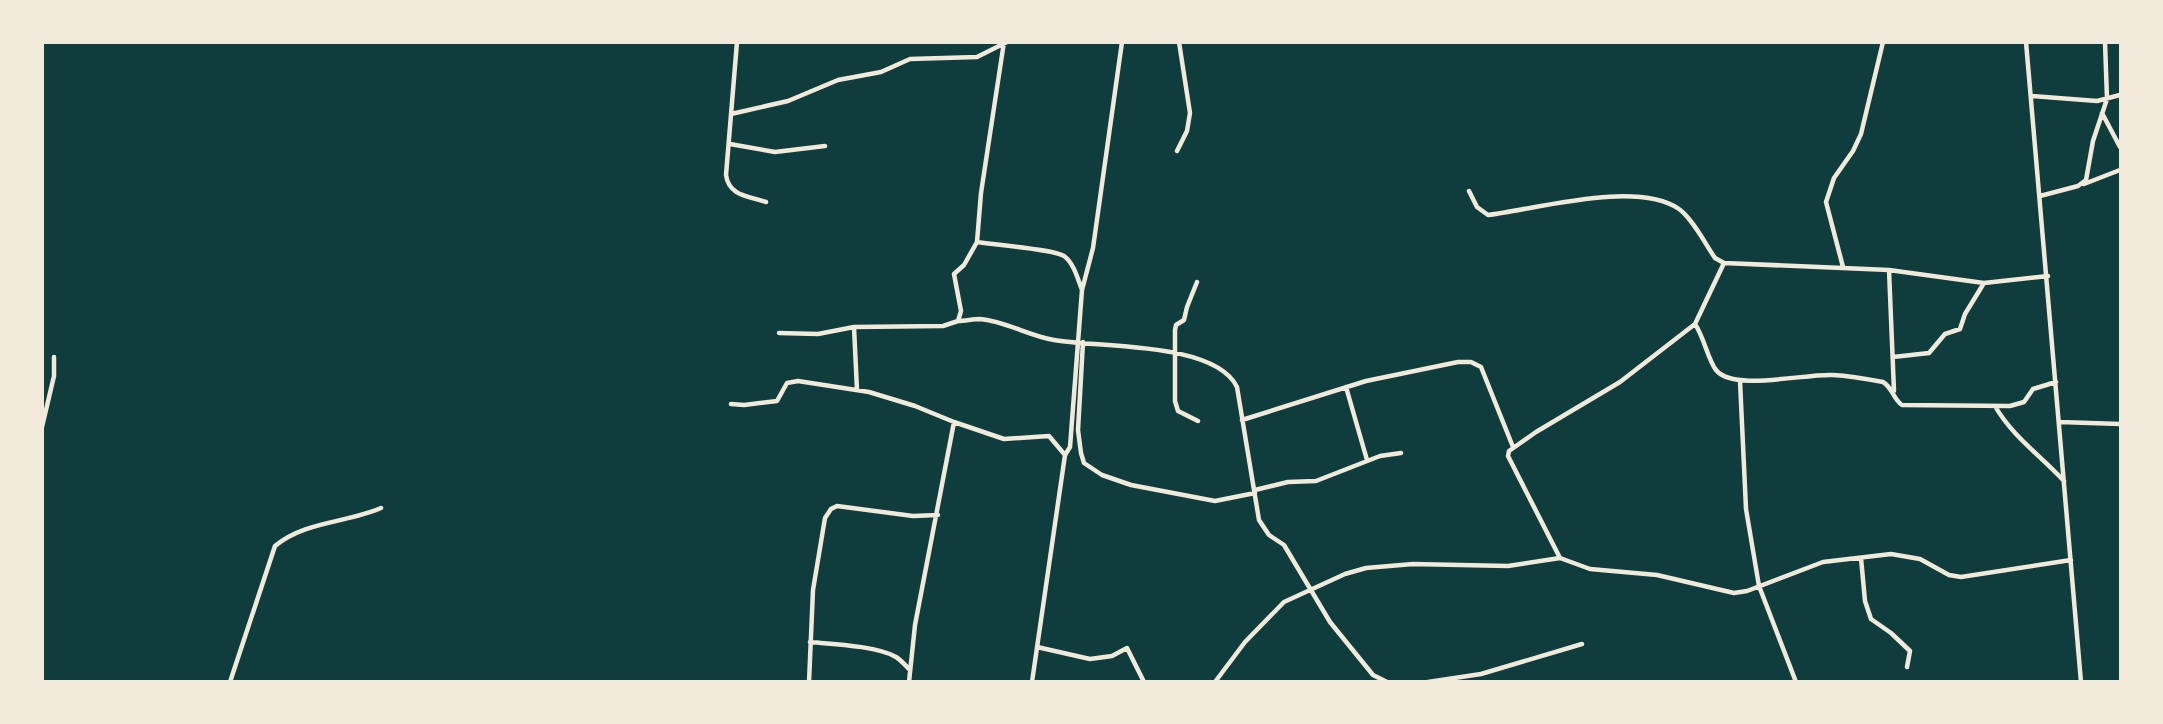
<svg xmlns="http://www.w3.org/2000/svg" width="2163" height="724" font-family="Manrope,sans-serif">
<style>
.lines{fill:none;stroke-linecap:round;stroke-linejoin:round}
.minor{stroke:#f1e9da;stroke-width:4.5}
</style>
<rect width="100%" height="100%" fill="#0f3d3e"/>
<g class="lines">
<path class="minor" d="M 737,42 L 726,175 C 729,196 748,196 766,202
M 2026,42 L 2081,682
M 2031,96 L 2097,101 L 2120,95
M 2102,113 L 2120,147
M 731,114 L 788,101 L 838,80 L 881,72 L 910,59 L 977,57 L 1007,42
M 730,144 L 775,152 L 825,146
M 1177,151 L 1187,131 L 1190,113 L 1179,42
M 2084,184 L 2120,170
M 1469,191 L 1477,207 L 1488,215 C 1537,209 1636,180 1679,209 C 1692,218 1706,245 1715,258 L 1724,263 L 1889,270 L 1984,283 L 2048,276
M 2040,196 L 2078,186 L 2086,180 L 2093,141 L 2107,99 L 2105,42
M 977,242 C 994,245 1053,249 1064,256 C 1074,263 1078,280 1082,290
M 1843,267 L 1826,202 L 1834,178 L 1853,151 L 1861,134 L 1883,42
M 1889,270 L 1894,391
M 1197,282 L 1187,307 L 1184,320 L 1176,325 L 1175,330 L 1175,401 L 1178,411 L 1198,421
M 958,321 C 965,321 973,319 980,319 C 1005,321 1029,336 1054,340 C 1097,348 1215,341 1237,387 L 1259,520 L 1269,535 L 1284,545 L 1330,622 L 1373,675 L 1387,682
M 1695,324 C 1704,337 1708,360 1716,370 C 1733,392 1807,373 1833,375 C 1850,376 1867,379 1883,382 C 1893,388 1893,399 1902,405 L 2010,406 L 2024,402 L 2033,389 L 2056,382
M 854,327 L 857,390
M 779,333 L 818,334 L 854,327 L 943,326 L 958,321 L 961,311 L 954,274 L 964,265 L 977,242 L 981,193 L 1004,42
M 1083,342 L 1078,430 L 1081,453 L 1084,463 L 1102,475 L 1131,485 L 1215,501 L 1255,493
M 1893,357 L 1929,353 L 1945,334 L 1960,329 L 1965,314 L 1984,283
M 1740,381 L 1746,509 L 1759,586 L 1796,682
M 1346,387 L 1367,460
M 731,404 L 744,405 L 777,401 L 787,383 L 798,381 L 869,392 L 915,406 L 954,422 L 1004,439 L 1049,436 L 1065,455
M 1995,406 C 2012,436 2041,456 2064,481
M 1242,420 L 1366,381 L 1458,362 L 1471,362 L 1481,367 L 1513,447
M 2060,422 L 2120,424
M 42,427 L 54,376 L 54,357
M 1255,490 L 1288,482 L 1316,481 L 1380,456 L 1401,453
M 1560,558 L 1508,456 L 1509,451 L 1536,432 L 1620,382 L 1695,324 L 1724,263
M 1861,558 L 1865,601 L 1871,619 L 1891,633 L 1910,651 L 1907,667
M 810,642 C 832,644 878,646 896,657 C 901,660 906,666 910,670
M 1037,647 L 1090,659 L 1112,656 L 1127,648 L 1144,682
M 230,682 L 275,546 C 305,521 347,523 381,508
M 809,682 L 813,590 L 825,518 L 831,509 L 837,506 L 913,516 L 938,515
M 909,682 L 915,625 L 954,422
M 1032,682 L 1065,455 L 1070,447 L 1082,290 L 1093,248 L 1122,42
M 1215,682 L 1245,642 L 1284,602 L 1345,574 L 1366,568 L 1413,564 L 1508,566 L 1560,558 L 1590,569 L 1657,575 L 1734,593 L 1747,591 L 1823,562 L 1891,554 L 1920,559 L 1949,575 L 1961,577 L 2071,560
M 1428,682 L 1481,674 L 1582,644"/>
</g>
<rect width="2163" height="724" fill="none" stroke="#f1e9da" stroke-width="88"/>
</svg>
